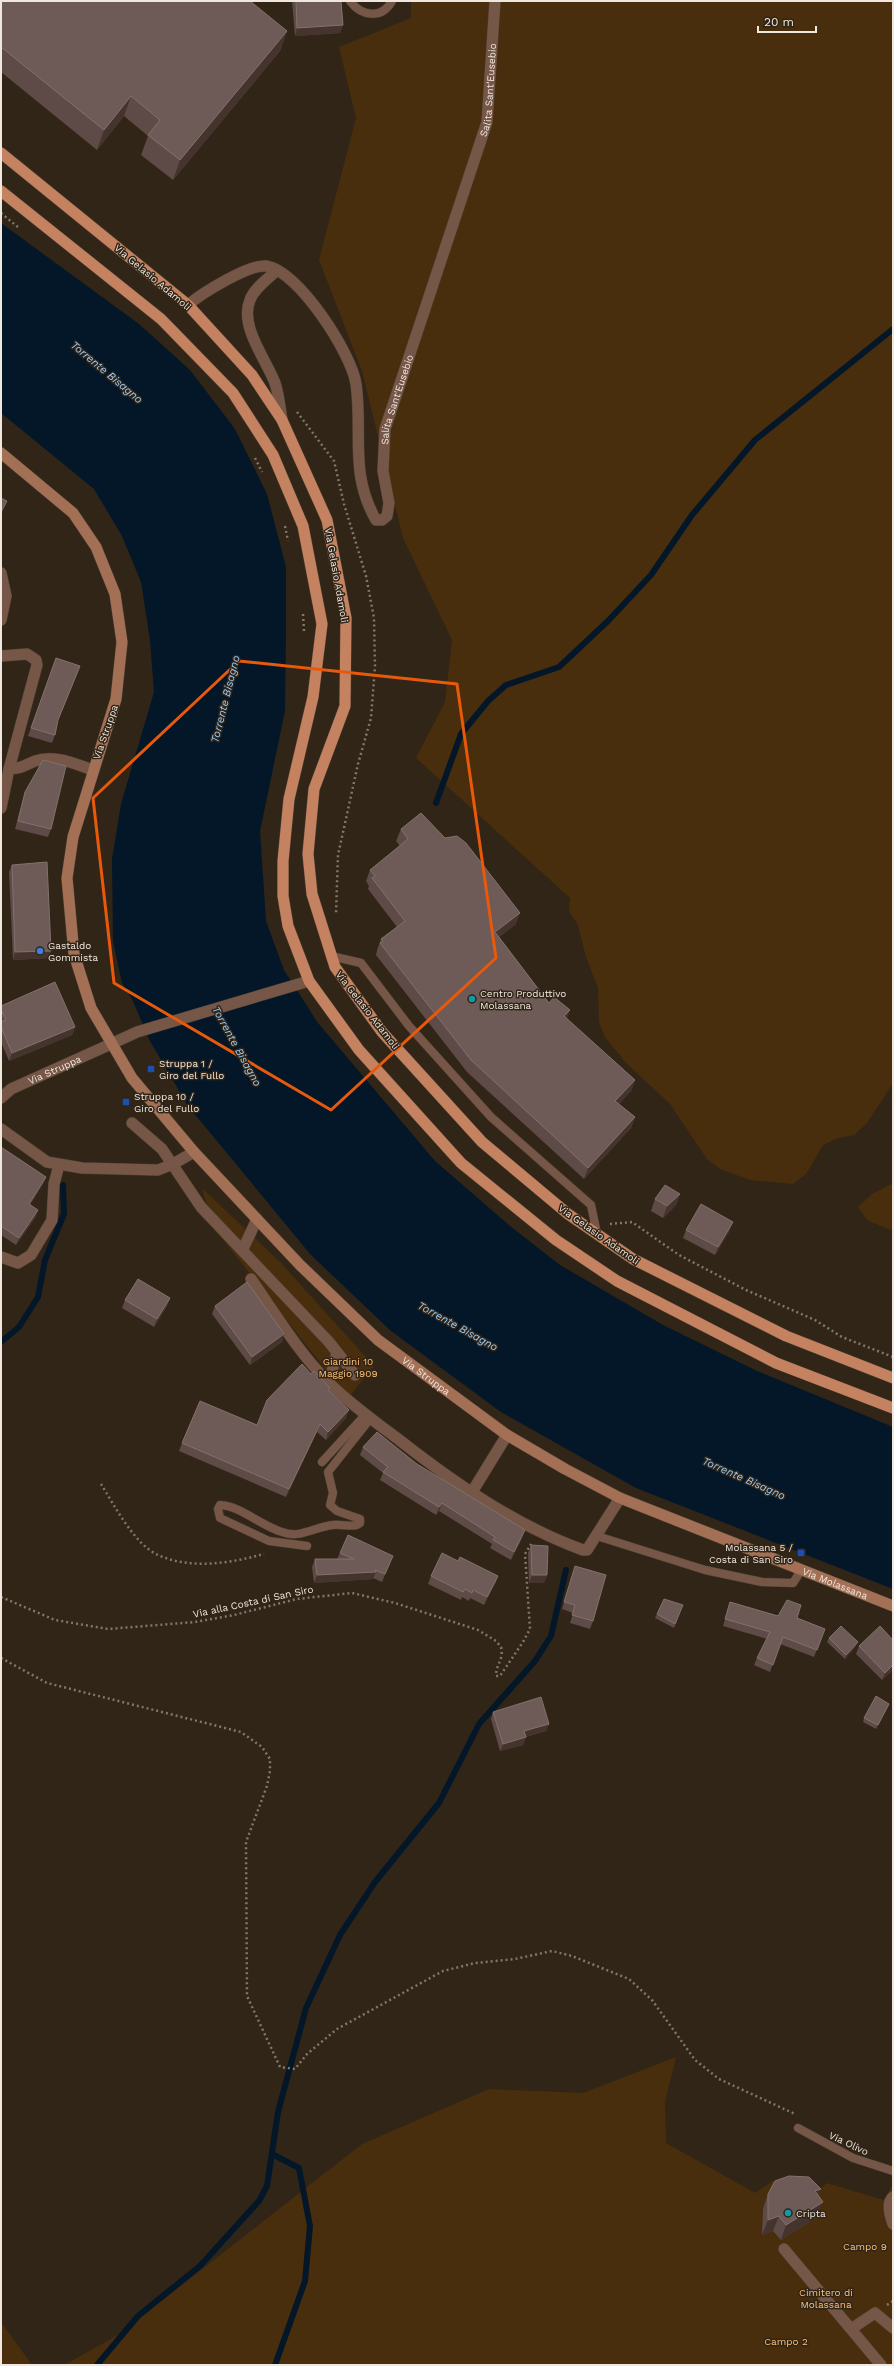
<svg xmlns="http://www.w3.org/2000/svg" width="894" height="2366" font-family="'Work Sans',sans-serif">
<style>
.green{fill:#482e0c}
.water{fill:#031729}
.lines{fill:none;stroke-linecap:round;stroke-linejoin:round}
.stream{stroke:#031729;stroke-width:6}
.service-casing{stroke:#4c4033;stroke-width:9}
.pedestrian-casing{stroke:#4c4033;stroke-width:12}
.minor-casing{stroke:#4c4033;stroke-width:12}
.secondary-casing{stroke:#4c4033;stroke-width:12}
.primary-casing{stroke:#4c4033;stroke-width:12}
.path{stroke:#81776b;stroke-width:2.5;stroke-dasharray:2 3;stroke-linecap:butt}
.service{stroke:#765646;stroke-width:8}
.pedestrian{stroke:#765646;stroke-width:11}
.minor{stroke:#765646;stroke-width:11}
.secondary{stroke:#a36f55;stroke-width:11}
.primary{stroke:#c58260;stroke-width:11}
.wall{fill:#5e4a46}
.shaded-wall{fill:#45342d}
.building{fill:#6e5b57;stroke:#82716c}
.marked{fill:none;stroke:#e8590c;stroke-width:3;stroke-linejoin:round}
.shop-dot{fill:#3f7fe0;stroke:#312517;stroke-width:1.5}
.culture-dot{fill:#0f9aa8;stroke:#312517;stroke-width:1.5}
.transit-dot{fill:#1a4fb4;stroke:#312517;stroke-width:1.5}
.labels{text-anchor:middle;stroke-width:3;stroke-linejoin:round;paint-order:stroke}
.street-label{font-size:10px;fill:#f0e8df;stroke:#312517}
.poi-label{font-size:10px;fill:#f0e8df;stroke:#312517;text-anchor:start}
.park-label{font-size:10px;fill:#fec078;stroke:#312517}
.water-label{font-size:11px;font-style:italic;fill:#98cbfa;stroke:#312517}
</style>
<rect width="100%" height="100%" fill="#312517"/>
<path class="green" d="M 411,1 L 893,1 L 893,1083 L 867,1123 L 854,1135 L 838,1138 L 823,1145 L 806,1174 L 793,1184 L 750,1180 L 720,1169 L 707,1159 L 670,1104 L 626,1063 L 605,1037 L 599,1022 L 598,988 L 586,957 L 578,925 L 569,911 L 570,898 L 416,758 L 445,702 L 452,640 L 403,538 L 362,371 L 319,260 L 356,118 L 339,47 L 411,18 Z
M 893,1183 L 893,1231 L 867,1220 L 858,1207 L 872,1194 Z
M 202,1188 L 281,1263 L 374,1366 L 348,1398 L 213,1227 Z
M 676,2057 L 665,2102 L 666,2143 L 755,2193 C 785,2172 787,2173 820,2189 L 827,2183 L 884,2200 L 891,2187 L 893,2187 L 893,2365 L 64,2365 L 118,2335 L 362,2144 L 489,2089 L 583,2093 Z
M 1,2322 L 32,2365 L 1,2365 Z"/>
<path class="water" d="M 1,223 L 139,324 L 190,370 L 235,429 L 267,494 L 286,567 L 286,631 L 285,711 L 260,831 L 266,921 L 284,970 L 318,1023 L 435,1161 L 510,1226 L 560,1265 L 663,1325 L 757,1371 L 893,1427 L 893,1589 L 636,1488 L 501,1412 L 391,1331 L 311,1255 L 188,1106 L 150,1041 L 132,999 L 122,983 L 113,941 L 112,859 L 121,804 L 154,692 L 150,640 L 141,582 L 122,536 L 94,489 L 1,413 Z"/>
<g class="lines">
<path class="stream" d="M 436,803 L 461,734 L 488,701 L 506,685 L 559,667 L 608,621 L 651,575 L 692,515 L 755,440 L 893,329
M 1,1342 L 19,1327 L 38,1297 L 45,1260 L 64,1214 L 63,1185
M 272,2154 L 299,2168 L 310,2226 L 305,2281 L 275,2365
M 97,2365 L 138,2316 L 200,2266 L 259,2201 L 267,2186 L 278,2112 L 306,2008 L 340,1935 L 375,1882 L 439,1803 L 479,1724 L 535,1661 L 551,1636 L 566,1570"/>
<g class="service-casing">
<path id="service" d="M 350,1 C 362,17 382,19 392,1
M 331,956 L 361,963 L 409,1026 L 491,1117 L 591,1205 L 596,1229
M 322,1462 L 365,1415
M 597,1536 L 705,1570 L 762,1582 L 793,1583 L 802,1569
M 307,1546 L 269,1541 L 220,1518 L 218,1509 L 220,1505 C 241,1506 261,1526 282,1532 C 300,1539 314,1527 333,1525 C 341,1524 349,1527 357,1525 L 360,1523 L 360,1519 L 337,1511 L 330,1505 L 333,1493 L 328,1472 L 370,1419
M 798,2128 L 853,2158 L 893,2171"/>
</g>
<g class="pedestrian-casing">
<path id="pedestrian" d="M 111,1044 L 137,1032 L 309,981
M 132,1123 L 162,1149 L 201,1207 L 329,1342 L 355,1375
M 243,1249 L 257,1219
M 329,1383 L 337,1352
M 893,2197 C 886,2203 890,2216 893,2224
M 784,2249 L 881,2365
M 851,2329 L 875,2313 L 893,2328"/>
</g>
<g class="minor-casing">
<g id="minor">
<path d="M 277,270 C 268,279 254,288 250,300 C 239,326 266,359 275,383 C 279,395 280,408 282,420"/>
<path id="s1" d="M 188,305 C 202,293 249,264 266,266 C 298,270 352,354 356,384 C 363,433 349,473 376,520 L 382,520 L 387,516 L 389,503 L 383,471 L 385,429 L 487,122 L 495,1"/>
<path d="M 1,573 L 6,596 L 1,620"/>
<path d="M 1,656 L 27,654 L 36,660 L 37,665 L 9,769"/>
<path d="M 1,808 L 9,769 C 23,768 23,766 35,761 C 53,754 75,764 93,770"/>
<path id="s2" d="M 1,1098 L 11,1089 L 111,1044"/>
<path d="M 1,1129 L 47,1162 L 82,1168 L 158,1170 L 173,1164 L 194,1152"/>
<path d="M 1,1257 L 18,1263 L 31,1255 L 52,1220 L 54,1184 L 59,1165"/>
<path d="M 251,1279 C 276,1315 299,1353 329,1383 C 351,1405 377,1423 402,1442 C 457,1485 517,1526 583,1550 L 587,1550 L 620,1498"/>
<path d="M 472,1492 L 507,1435"/>
</g>
</g>
<g class="secondary-casing">
<g id="secondary">
<path id="s3" d="M 1,453 L 73,513 L 96,547 L 115,594 L 122,642 L 116,699 L 73,837 L 67,878 L 74,954 L 91,1008 L 132,1078 L 194,1152 L 300,1265 L 378,1340 L 507,1435 L 565,1469 L 620,1498 L 893,1606"/>
</g>
</g>
<g class="primary-casing">
<path id="primary" d="M 1,153 L 188,305 L 252,375 L 282,420 L 327,520 L 346,618 L 345,706 L 314,789 L 308,854 L 312,894 L 335,967 L 382,1032 L 482,1142 L 568,1214 L 633,1259 L 786,1336 L 893,1378
M 1,191 L 161,319 L 233,393 L 273,455 L 303,526 L 322,624 L 313,697 L 289,799 L 283,861 L 283,896 L 288,926 L 309,981 L 359,1050 L 461,1163 L 556,1240 L 617,1281 L 776,1363 L 893,1408"/>
</g>
<path class="path" d="M 1,213 L 19,228
M 297,412 L 334,461 L 344,504 L 366,576 L 374,618 L 375,666 L 371,718 L 358,764 L 338,855 L 336,913
M 255,458 L 262,472
M 285,526 L 288,541
M 303,614 L 304,631
M 610,1224 L 632,1222 L 679,1255 L 746,1290 L 815,1320 L 842,1337 L 893,1357
M 101,1484 C 114,1505 135,1545 158,1555 C 191,1570 231,1563 264,1554
M 1,1597 L 55,1620 L 108,1629 L 195,1622 L 234,1615 L 297,1599 L 352,1593 L 395,1603 L 478,1630 L 496,1641 L 501,1647 C 504,1660 496,1664 496,1676 L 500,1676 L 523,1642 L 530,1629 L 525,1554 L 531,1544
M 1,1658 L 47,1683 L 241,1732 L 262,1747 L 270,1759 L 270,1771 L 267,1786 L 246,1842 L 247,1996 L 280,2067 L 295,2069 L 307,2054 L 337,2029 L 443,1971 L 475,1963 L 515,1959 L 552,1951 L 572,1956 L 629,1979 L 652,2000 L 695,2060 L 719,2079 L 795,2114
M 887,2305 L 893,2301"/>
<use href="#service" class="service"/>
<use href="#pedestrian" class="pedestrian"/>
<use href="#minor" class="minor"/>
<use href="#secondary" class="secondary"/>
<use href="#primary" class="primary"/>
</g>
<path class="wall" d="M 1,1 L 287,31 L 280,51 L 173,180 L 141,155 L 148,136 L 124,116 L 97,150 L 1,72 Z
M 292,1 L 341,1 L 343,25 L 340,33 L 295,36 Z
M 56,658 L 77,674 L 57,722 L 55,735 L 52,743 L 28,736 Z
M 25,792 L 51,829 L 48,837 L 15,829 L 23,799 Z
M 401,829 L 516,924 L 499,937 L 549,1003 L 635,1080 L 631,1091 L 619,1104 L 635,1117 L 631,1128 L 584,1179 L 467,1072 L 376,955 L 377,951 L 377,950 L 381,939 L 397,927 L 368,889 L 369,886 L 366,881 L 370,870 L 400,846 L 396,841 Z
M 12,865 L 51,951 L 48,958 L 13,960 L 9,872 Z
M 1,1006 L 75,1027 L 72,1035 L 9,1061 L 1,1042 Z
M 1,1147 L 46,1177 L 43,1184 L 30,1205 L 38,1210 L 35,1218 L 16,1245 L 1,1235 Z
M 680,1194 L 676,1205 L 663,1218 L 651,1211 L 655,1199 Z
M 686,1230 L 730,1230 L 715,1255 L 683,1238 Z
M 170,1298 L 167,1306 L 154,1327 L 122,1308 L 125,1300 Z
M 215,1306 L 284,1334 L 282,1342 L 250,1365 L 212,1314 Z
M 311,1374 L 330,1388 L 329,1391 L 346,1418 L 326,1440 L 317,1432 L 286,1497 L 179,1451 L 182,1443 L 257,1425 Z
M 363,1447 L 417,1464 L 522,1538 L 511,1560 L 490,1548 L 492,1544 L 439,1511 L 436,1515 L 380,1480 L 383,1473 L 360,1455 Z
M 531,1545 L 547,1575 L 544,1583 L 529,1583 L 528,1553 Z
M 340,1553 L 390,1563 L 382,1582 L 373,1578 L 373,1579 L 314,1583 L 312,1567 L 315,1559 L 337,1559 Z
M 458,1561 L 498,1576 L 495,1584 L 484,1605 L 470,1598 L 469,1601 L 462,1597 L 461,1600 L 428,1584 L 431,1576 Z
M 575,1566 L 593,1621 L 590,1629 L 570,1623 L 573,1613 L 562,1609 Z
M 730,1602 L 778,1616 L 797,1618 L 825,1629 L 814,1657 L 780,1644 L 770,1672 L 754,1665 L 757,1658 L 767,1639 L 723,1626 Z
M 683,1605 L 674,1628 L 655,1618 L 657,1614 Z
M 829,1638 L 856,1646 L 845,1659 L 827,1642 Z
M 893,1640 L 893,1670 L 882,1680 L 856,1654 L 859,1646 Z
M 887,1708 L 876,1729 L 863,1722 L 864,1718 Z
M 493,1712 L 549,1724 L 546,1731 L 526,1737 L 523,1745 L 500,1751 L 491,1719 Z
M 768,2194 L 818,2196 L 817,2217 L 781,2240 L 773,2231 L 762,2235 L 763,2209 Z"/>
<path class="shaded-wall" d="M 343,25 L 340,33 L 295,36 L 297,28 Z
M 287,31 L 280,51 L 173,180 L 180,160 Z
M 131,96 L 124,116 L 97,150 L 104,130 Z
M 7,501 L 4,509 L 1,515 L 1,512 Z
M 520,913 L 516,924 L 490,943 L 495,932 Z
M 51,951 L 48,958 L 13,960 L 15,952 Z
M 570,1010 L 566,1022 L 564,1016 Z
M 75,1027 L 72,1035 L 9,1061 L 12,1053 Z
M 635,1080 L 631,1091 L 611,1113 L 615,1101 Z
M 635,1117 L 631,1128 L 584,1179 L 588,1168 Z
M 46,1177 L 43,1184 L 26,1211 L 29,1204 Z
M 680,1194 L 676,1205 L 663,1218 L 667,1206 Z
M 38,1210 L 35,1218 L 16,1245 L 19,1238 Z
M 733,1222 L 730,1230 L 715,1255 L 718,1247 Z
M 170,1298 L 167,1306 L 154,1327 L 157,1319 Z
M 284,1334 L 282,1342 L 250,1365 L 252,1357 Z
M 349,1410 L 346,1418 L 326,1440 L 328,1432 Z
M 320,1424 L 317,1432 L 286,1497 L 289,1489 Z
M 442,1503 L 439,1511 L 436,1515 L 439,1507 Z
M 525,1530 L 522,1538 L 511,1560 L 514,1552 Z
M 376,1572 L 373,1579 L 314,1583 L 317,1575 Z
M 532,1575 L 547,1575 L 544,1583 L 529,1583 Z
M 498,1576 L 495,1584 L 484,1605 L 487,1597 Z
M 858,1642 L 856,1646 L 845,1659 L 846,1655 Z
M 893,1665 L 893,1670 L 882,1680 L 885,1673 Z
M 549,1724 L 546,1731 L 526,1737 L 523,1745 L 500,1751 L 503,1744 L 524,1731 Z
M 821,2189 L 815,2204 L 815,2191 Z
M 823,2202 L 817,2217 L 781,2240 L 786,2225 Z
M 779,2216 L 773,2231 L 762,2235 L 768,2220 Z"/>
<path class="building" d="M 1,1 L 250,1 L 287,31 L 180,160 L 148,135 L 160,120 L 131,96 L 104,130 L 1,47 Z
M 296,1 L 341,1 L 343,25 L 297,28 Z
M 1,498 L 7,501 L 1,512 Z
M 56,658 L 80,666 L 58,720 L 55,735 L 31,728 Z
M 43,760 L 66,766 L 51,829 L 18,821 L 25,792 Z
M 421,813 L 445,838 L 457,836 L 466,843 L 520,913 L 495,932 L 549,1003 L 554,997 L 570,1010 L 564,1016 L 635,1080 L 615,1101 L 635,1117 L 588,1168 L 471,1060 L 380,943 L 383,941 L 381,939 L 405,921 L 372,878 L 375,876 L 370,870 L 408,839 L 401,829 Z
M 47,862 L 51,951 L 15,952 L 12,865 Z
M 55,982 L 75,1027 L 12,1053 L 1,1027 L 1,1022 L 6,1020 L 1,1010 L 1,1006 Z
M 1,1147 L 46,1177 L 29,1204 L 38,1210 L 19,1238 L 1,1226 Z
M 665,1185 L 680,1194 L 667,1206 L 655,1199 Z
M 701,1204 L 733,1222 L 718,1247 L 686,1230 Z
M 138,1279 L 170,1298 L 157,1319 L 125,1300 Z
M 247,1282 L 284,1334 L 252,1357 L 215,1306 Z
M 302,1364 L 311,1374 L 314,1371 L 330,1388 L 328,1390 L 349,1410 L 328,1432 L 320,1424 L 289,1489 L 182,1443 L 200,1401 L 257,1425 L 267,1400 Z
M 377,1432 L 417,1464 L 525,1530 L 514,1552 L 493,1540 L 495,1537 L 442,1503 L 439,1507 L 383,1472 L 388,1467 L 363,1447 Z
M 348,1535 L 393,1556 L 385,1574 L 375,1570 L 376,1572 L 317,1575 L 315,1559 L 354,1559 L 340,1553 Z
M 531,1545 L 548,1546 L 547,1575 L 532,1575 Z
M 442,1553 L 458,1561 L 460,1557 L 498,1576 L 487,1597 L 473,1590 L 472,1593 L 465,1589 L 463,1592 L 431,1576 Z
M 575,1566 L 606,1575 L 593,1621 L 572,1615 L 575,1605 L 564,1602 Z
M 664,1599 L 683,1605 L 675,1624 L 657,1614 Z
M 787,1600 L 801,1605 L 797,1618 L 825,1629 L 817,1650 L 783,1637 L 773,1665 L 757,1658 L 770,1632 L 725,1619 L 730,1602 L 778,1616 Z
M 841,1626 L 858,1642 L 846,1655 L 829,1638 Z
M 880,1626 L 893,1640 L 893,1665 L 885,1673 L 859,1646 Z
M 876,1696 L 889,1704 L 878,1725 L 864,1718 Z
M 541,1697 L 549,1724 L 524,1731 L 526,1737 L 503,1744 L 493,1712 Z
M 789,2176 L 809,2177 L 821,2189 L 815,2191 L 823,2202 L 786,2225 L 779,2216 L 768,2220 L 768,2194 L 775,2181 Z"/>
<path class="marked" d="M 239,661 L 457,684 L 496,958 L 331,1110 L 114,983 L 93,798 Z"/>
<circle class="shop-dot" cx="40" cy="951" r="4"/>
<g class="culture-dot">
<circle cx="472" cy="999" r="4"/>
<circle cx="788" cy="2213" r="4"/>
</g>
<g class="transit-dot">
<rect x="147" y="1065" width="8" height="8" rx="2"/>
<rect x="122" y="1098" width="8" height="8" rx="2"/>
<rect x="797" y="1549" width="8" height="8" rx="2"/>
</g>
<g class="labels">
<g class="street-label">
<text dy="4" stroke="none"><textPath href="#s1" startOffset="836">Salita Sant'Eusebio</textPath></text>
<text transform="translate(153 277) rotate(40)" y="4">Via Gelasio Adamoli</text>
<text dy="4" stroke="none"><textPath href="#s1" startOffset="512">Salita Sant'Eusebio</textPath></text>
<text transform="translate(337 575) rotate(80)" y="4">Via Gelasio Adamoli</text>
<text transform="translate(105 732) rotate(-71)" y="4">Via Struppa</text>
<text transform="translate(368 1010) rotate(52)" y="4">Via Gelasio Adamoli</text>
<text dy="4" stroke="none"><textPath href="#s2" startOffset="61">Via Struppa</textPath></text>
<text transform="translate(599 1234) rotate(35)" y="4">Via Gelasio Adamoli</text>
<text dy="4" stroke="none"><textPath href="#s3" startOffset="1111">Via Struppa</textPath></text>
<text dy="4" stroke="none"><textPath href="#s3" startOffset="1572">Via Molassana</textPath></text>
<text transform="translate(253 1601) rotate(-12)" y="4">Via alla Costa di San Siro</text>
<text transform="translate(849 2143) rotate(25)" y="4">Via Olivo</text>
</g>
<g class="poi-label">
<text x="48" y="949">Gastaldo<tspan x="48" dy="12">Gommista</tspan></text>
<text x="480" y="997">Centro Produttivo<tspan x="480" dy="12">Molassana</tspan></text>
<text x="159" y="1067">Struppa 1 /<tspan x="159" dy="12">Giro del Fullo</tspan></text>
<text x="134" y="1100">Struppa 10 /<tspan x="134" dy="12">Giro del Fullo</tspan></text>
<text x="793" y="1551" text-anchor="end">Molassana 5 /<tspan x="793" dy="12">Costa di San Siro</tspan></text>
<text x="796" y="2217">Cripta</text>
</g>
<g class="park-label">
<text x="348" y="1365">Giardini 10<tspan x="348" dy="12">Maggio 1909</tspan></text>
<text x="865" y="2250">Campo 9</text>
<text x="826" y="2296">Cimitero di<tspan x="826" dy="12">Molassana</tspan></text>
<text x="786" y="2345">Campo 2</text>
</g>
<g class="water-label">
<text transform="translate(107 372) rotate(40)" y="4">Torrente Bisagno</text>
<text transform="translate(225 699) rotate(-76)" y="4">Torrente Bisagno</text>
<text transform="translate(237 1046) rotate(61)" y="4">Torrente Bisagno</text>
<text transform="translate(458 1326) rotate(29)" y="4">Torrente Bisagno</text>
<text transform="translate(744 1478) rotate(24)" y="4">Torrente Bisagno</text>
</g>
</g>
<rect width="894" height="2366" fill="none" stroke="#f0e8df" stroke-width="4"/>
<path d="M758 26v6h58v-6" fill="none" stroke="#f0e8df" stroke-width="2"/>
<text x="764" y="26" font-size="12" fill="#f0e8df" stroke="#312517" stroke-width="3" paint-order="stroke">20 m</text>
</svg>
